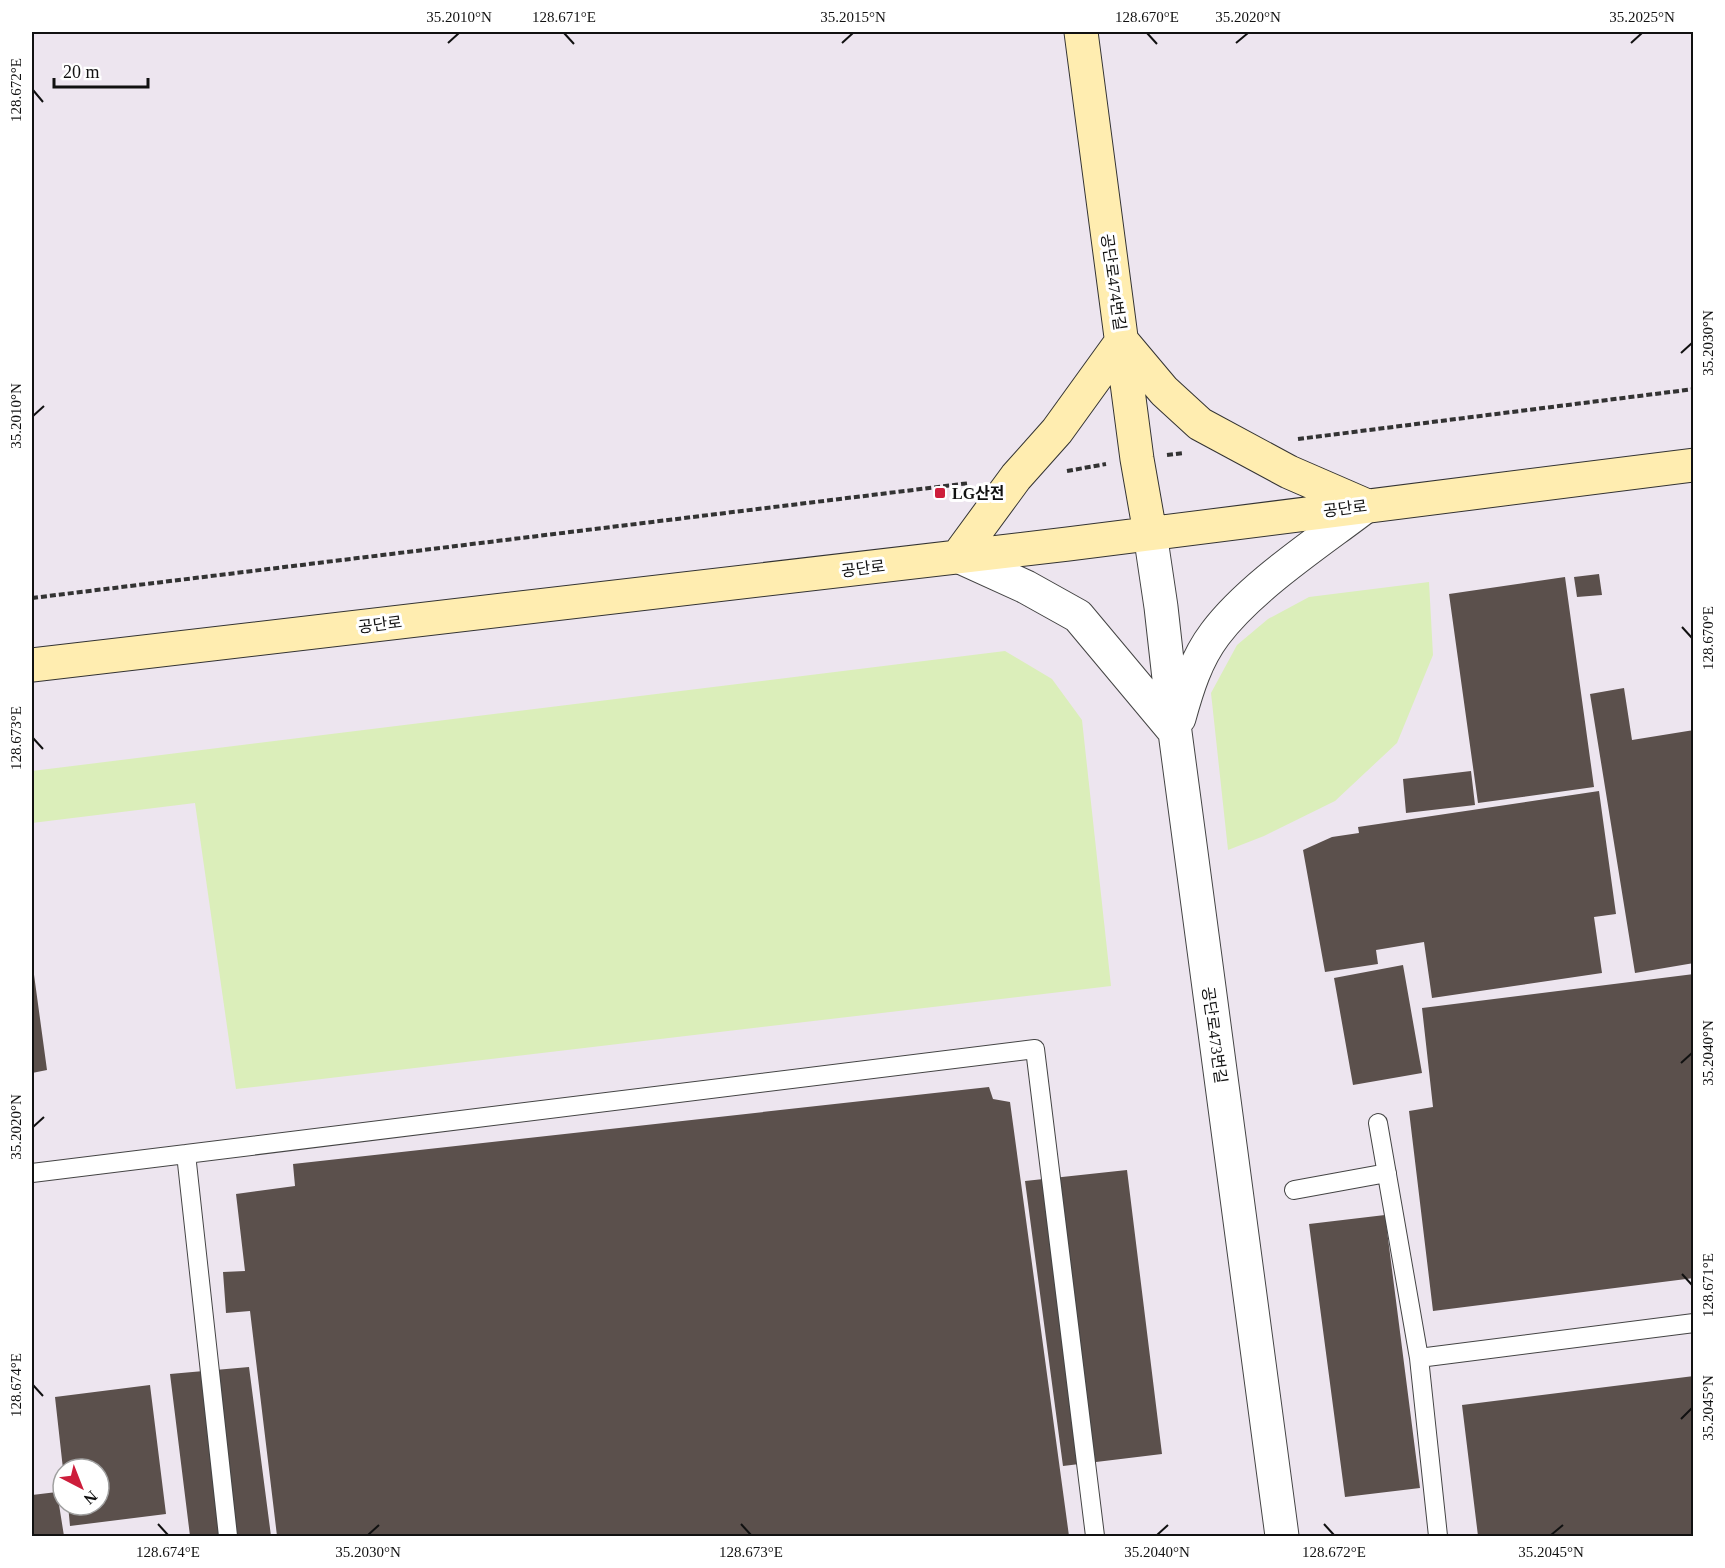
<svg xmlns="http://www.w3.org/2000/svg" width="1725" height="1568" font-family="'Times New Roman','Noto Sans KR',serif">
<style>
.industrial{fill:#ede5ef;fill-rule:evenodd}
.green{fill:#dbeeba}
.building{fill:#5b504c}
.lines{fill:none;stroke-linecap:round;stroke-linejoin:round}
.service-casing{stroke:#444;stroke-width:20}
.tertiary-casing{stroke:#444;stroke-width:35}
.secondary-casing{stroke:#333;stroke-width:35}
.path{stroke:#333;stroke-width:4;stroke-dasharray:6 3;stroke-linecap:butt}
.service{stroke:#fff;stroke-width:18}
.tertiary{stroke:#fff;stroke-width:33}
.secondary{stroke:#ffedb0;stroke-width:33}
.ticks{fill:none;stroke:#111;stroke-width:2}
.poi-dot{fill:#cd1d3b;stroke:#fff;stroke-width:2}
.labels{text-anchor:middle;stroke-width:6;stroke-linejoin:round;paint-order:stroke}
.street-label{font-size:16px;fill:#111;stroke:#fff}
.poi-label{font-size:16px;font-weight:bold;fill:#111;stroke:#fff;text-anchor:start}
.neatline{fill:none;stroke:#111;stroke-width:2}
.ticks-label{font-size:15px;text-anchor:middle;fill:#111}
</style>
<rect width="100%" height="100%" fill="#fffcf5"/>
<path class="industrial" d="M 32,32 L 1693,32 L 1693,1536 L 32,1536 ZM 63,1469 L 99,1469 L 99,1505 L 63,1505 Z"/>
<path class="green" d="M 1429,582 L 1433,655 L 1397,743 L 1335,801 L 1264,836 L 1228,850 L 1211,693 L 1237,645 L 1268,619 L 1309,597 Z
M 1005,651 L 1052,679 L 1082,720 L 1111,986 L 236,1089 L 195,803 L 32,823 L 32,771 Z"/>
<path class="building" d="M 1599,574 L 1602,595 L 1577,597 L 1574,577 Z
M 1565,577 L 1594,787 L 1478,803 L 1449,594 Z
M 1624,688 L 1632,740 L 1694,730 L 1694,963 L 1635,973 L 1590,694 Z
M 1471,771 L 1475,805 L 1406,813 L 1403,779 Z
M 1599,791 L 1616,914 L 1594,917 L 1602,973 L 1432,998 L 1424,942 L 1376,950 L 1378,964 L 1325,972 L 1303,850 L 1332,837 L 1359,833 L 1358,827 Z
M 32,960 L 47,1070 L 32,1073 Z
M 1403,965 L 1422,1073 L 1353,1085 L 1334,978 Z
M 1694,974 L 1694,1278 L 1433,1311 L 1409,1111 L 1433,1107 L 1422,1008 Z
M 989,1087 L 993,1099 L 1010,1102 L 1069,1536 L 277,1536 L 250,1311 L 226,1313 L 223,1272 L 245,1271 L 236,1194 L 295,1186 L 293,1164 Z
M 1127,1170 L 1162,1454 L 1063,1466 L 1025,1181 Z
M 1385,1215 L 1420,1488 L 1345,1497 L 1309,1224 Z
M 249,1367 L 271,1536 L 190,1536 L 170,1374 Z
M 1694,1376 L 1694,1536 L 1478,1536 L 1462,1405 Z
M 150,1385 L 166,1514 L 70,1526 L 68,1505 L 99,1505 L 99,1469 L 63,1469 L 55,1397 Z
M 57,1492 L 64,1536 L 32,1536 L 32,1495 Z"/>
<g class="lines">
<g class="service-casing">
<path id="service" d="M 1378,1123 L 1419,1358
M 186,1154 L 228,1536
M 32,1173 L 1035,1049 L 1095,1536
M 1294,1190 L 1387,1173
M 1438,1536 L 1419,1358 L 1694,1323"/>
</g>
<g class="tertiary-casing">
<path id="tertiary" d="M 1150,533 L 1161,607 L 1175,732 L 1282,1536
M 958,556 L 1026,587 L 1078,616 L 1175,732
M 1179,718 C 1187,689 1196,659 1215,634 C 1250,587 1319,542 1366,506"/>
</g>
<g class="secondary-casing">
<path id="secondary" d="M 1081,32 L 1137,459 L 1150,533
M 1122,341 L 1164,391 L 1200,424 L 1289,472 L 1365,505
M 958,556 L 1016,477 L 1057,431 L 1122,341
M 32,665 L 1068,544 L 1694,465"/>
</g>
<path class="path" d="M 1298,439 L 1694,389
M 1167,455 L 1184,453
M 1067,471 L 1106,464
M 32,598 L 970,483"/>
<use href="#service" class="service"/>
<use href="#tertiary" class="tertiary"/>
<use href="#secondary" class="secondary"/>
</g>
<path class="ticks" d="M 564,33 L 574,44M 1147,33 L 1157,44M 448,43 L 459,33M 842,43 L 853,33M 1236,43 L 1248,33M 1631,43 L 1642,33M 33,90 L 43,102M 1681,353 L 1692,343M 33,416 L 44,406M 1682,627 L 1692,638M 33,738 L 43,749M 1681,1063 L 1692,1053M 33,1127 L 44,1117M 1682,1274 L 1692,1285M 33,1385 L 43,1396M 1681,1419 L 1692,1408M 158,1524 L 168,1535M 741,1524 L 751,1535M 1324,1524 L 1334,1535M 368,1535 L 379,1525M 1157,1535 L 1168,1525M 1551,1535 L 1563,1525"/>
<rect class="poi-dot" x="934" y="487" width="12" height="12" rx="3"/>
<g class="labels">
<g class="street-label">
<text transform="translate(1114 282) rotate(82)" y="6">공단로474번길</text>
<text transform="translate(1345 508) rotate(-7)" y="6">공단로</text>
<text transform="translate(863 568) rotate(-7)" y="6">공단로</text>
<text transform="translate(380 624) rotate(-7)" y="6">공단로</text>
<text transform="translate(1215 1035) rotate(82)" y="6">공단로473번길</text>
</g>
<g class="poi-label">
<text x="952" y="499">LG산전</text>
</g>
</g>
<rect width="1725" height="1568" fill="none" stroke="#ffffff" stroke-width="66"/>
<g transform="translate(81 1487) rotate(138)"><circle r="28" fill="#ffffff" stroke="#a0a0a0" stroke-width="1.5"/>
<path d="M0-4.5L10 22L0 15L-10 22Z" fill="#cd1d3b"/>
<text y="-9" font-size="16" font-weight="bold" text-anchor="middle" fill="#111111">N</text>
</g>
<path d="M54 78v9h94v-9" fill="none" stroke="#111111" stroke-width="3"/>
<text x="63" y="78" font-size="18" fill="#111111" stroke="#ffffff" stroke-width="4.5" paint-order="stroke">20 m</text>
<rect x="33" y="33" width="1659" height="1502" class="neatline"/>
<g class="ticks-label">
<text x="459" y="22">35.2010°N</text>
<text x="564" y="22">128.671°E</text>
<text x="853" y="22">35.2015°N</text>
<text x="1147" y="22">128.670°E</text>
<text x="1248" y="22">35.2020°N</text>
<text x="1642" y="22">35.2025°N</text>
<text transform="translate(16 90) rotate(-90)" y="5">128.672°E</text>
<text transform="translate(1708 343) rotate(-90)" y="5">35.2030°N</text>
<text transform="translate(16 416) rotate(-90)" y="5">35.2010°N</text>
<text transform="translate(1708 638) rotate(-90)" y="5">128.670°E</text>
<text transform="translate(16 738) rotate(-90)" y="5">128.673°E</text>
<text transform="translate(1708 1053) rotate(-90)" y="5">35.2040°N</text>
<text transform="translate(16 1127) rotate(-90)" y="5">35.2020°N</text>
<text transform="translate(1708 1285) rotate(-90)" y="5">128.671°E</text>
<text transform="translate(16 1385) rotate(-90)" y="5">128.674°E</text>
<text transform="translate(1708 1408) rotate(-90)" y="5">35.2045°N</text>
<text x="168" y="1557">128.674°E</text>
<text x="368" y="1557">35.2030°N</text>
<text x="751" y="1557">128.673°E</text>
<text x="1157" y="1557">35.2040°N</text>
<text x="1334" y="1557">128.672°E</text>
<text x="1551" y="1557">35.2045°N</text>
</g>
</svg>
